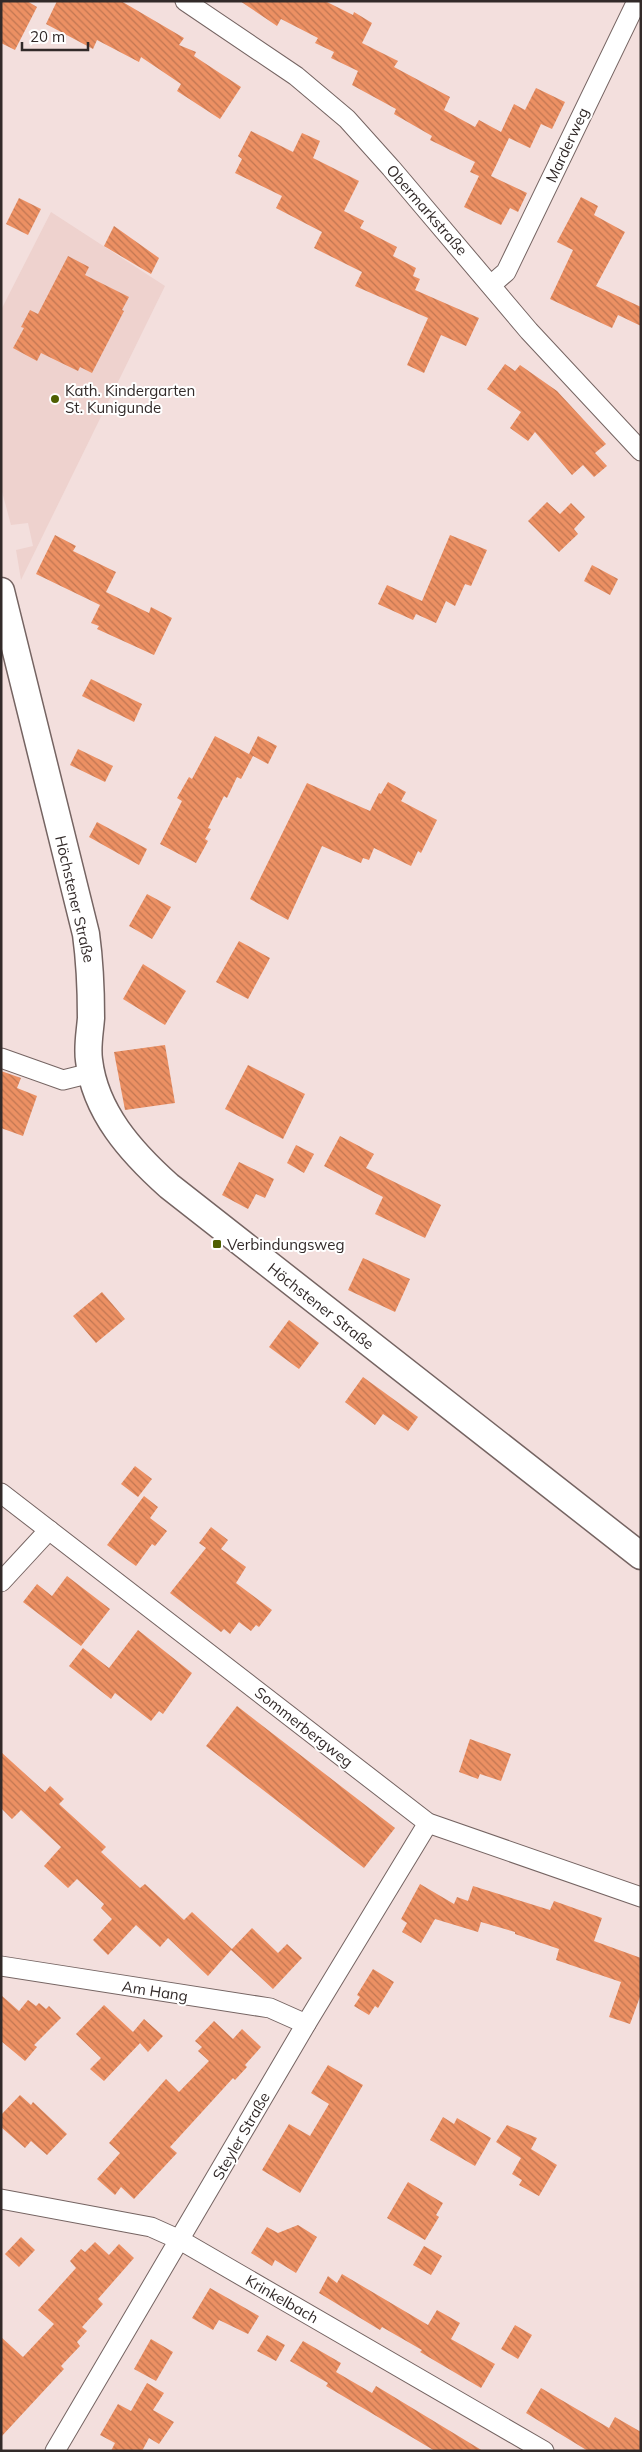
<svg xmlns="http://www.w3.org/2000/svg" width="642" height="2452" viewBox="0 0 642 2452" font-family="Mulish,sans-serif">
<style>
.built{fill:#eed2ce}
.building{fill:url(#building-back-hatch)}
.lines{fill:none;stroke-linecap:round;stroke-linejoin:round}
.minor-casing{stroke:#756462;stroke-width:21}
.secondary-casing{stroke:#756462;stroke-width:29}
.minor{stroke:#fff;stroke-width:19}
.secondary{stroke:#fff;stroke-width:26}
.poi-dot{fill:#4e5f02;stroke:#fff;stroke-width:2}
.labels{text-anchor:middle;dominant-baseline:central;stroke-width:4;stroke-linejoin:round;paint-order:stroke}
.street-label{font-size:15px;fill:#322a29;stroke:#fff}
.poi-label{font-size:15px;fill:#322a29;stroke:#fff;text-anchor:start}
</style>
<defs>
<pattern id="building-back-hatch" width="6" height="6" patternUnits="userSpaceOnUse" patternTransform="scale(1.25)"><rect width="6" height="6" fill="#ec9063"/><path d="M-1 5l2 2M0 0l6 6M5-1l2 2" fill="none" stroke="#c07652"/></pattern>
</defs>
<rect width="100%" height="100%" fill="#f3dfdd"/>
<polygon class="built" points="51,212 165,286 21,580 16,550 33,546 28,523 11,525 1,488 1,310"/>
<g class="building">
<polygon points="1,1 27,1 37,7 15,50 1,43"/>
<polygon points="57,1 121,1 184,38 179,45 196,52 194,56 241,87 220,119 177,91 181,84 141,57 139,62 97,40 93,49 46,24"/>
<polygon points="240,1 325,1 353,15 354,12 372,23 362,43 398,61 394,67 450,97 444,110 475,127 479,120 501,132 514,104 525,110 536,88 565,102 552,129 541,124 530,148 509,138 491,176 527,193 518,212 510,208 501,225 464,207 479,176 470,172 475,162 430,140 432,136 394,114 396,109 352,85 358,71 331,58 334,52 315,43 318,38 281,19 277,26"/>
<polygon points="251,131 293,152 302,133 320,141 313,158 359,181 344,211 364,221 360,228 397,247 393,256 416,268 413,276 420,279 415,290 479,318 466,346 441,335 424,373 407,365 428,318 355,286 362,272 314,248 322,232 276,208 282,196 235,173 242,159 238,156"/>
<polygon points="581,197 598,206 594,215 625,232 596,286 641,307 641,326 618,315 612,328 550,299 573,250 557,242"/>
<polygon points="19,198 41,209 28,235 6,224"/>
<polygon points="114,226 159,258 151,274 104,246"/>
<polygon points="68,256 89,267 85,275 129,297 122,310 124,311 92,373 80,367 78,371 41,353 37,361 13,348 24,328 21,327 30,310 38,314"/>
<polygon points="505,364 515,371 520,365 557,391 606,444 595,453 607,466 594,477 583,465 572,475 535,432 528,441 510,428 521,412 487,389"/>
<polygon points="547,502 560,514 571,503 585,517 574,529 578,534 559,552 528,521"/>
<polygon points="55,535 76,546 73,551 116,572 106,592 149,613 151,607 172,618 154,655 97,629 99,626 91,623 100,605 36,574"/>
<polygon points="450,535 487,550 471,586 465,584 455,606 446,601 436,623 416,614 413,620 378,604 387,585 422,601"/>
<polygon points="592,565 618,579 610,595 584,581"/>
<polygon points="91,679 142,704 134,722 82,696"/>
<polygon points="215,736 249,754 258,736 277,746 268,764 253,756 241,779 237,777 227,798 224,796 208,828 211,829 205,839 208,841 196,863 160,844 182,801 177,798 189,777 192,779"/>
<polygon points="78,749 113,766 105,782 70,765"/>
<polygon points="388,782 406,792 401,801 437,820 421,853 418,851 411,866 374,848 369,860 363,858 361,863 322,846 288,920 250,899 307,783 370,811 379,793 381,794"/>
<polygon points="97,822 147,849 139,865 89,837"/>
<polygon points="147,894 171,907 152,939 129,926"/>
<polygon points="239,941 270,958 248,999 216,982"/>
<polygon points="143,964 186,991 165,1025 123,999"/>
<polygon points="165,1045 175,1103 125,1110 114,1052"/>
<polygon points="248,1065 305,1094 283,1139 225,1109"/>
<polygon points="1,1071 21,1078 17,1088 37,1096 23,1136 1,1128"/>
<polygon points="340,1136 374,1154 366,1168 441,1205 425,1238 375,1214 383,1197 324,1166"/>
<polygon points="296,1145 314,1154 304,1173 287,1163"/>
<polygon points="239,1162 274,1179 265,1198 256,1194 248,1209 222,1195"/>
<polygon points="363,1258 410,1279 395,1312 348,1290"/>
<polygon points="102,1292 125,1319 96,1343 73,1316"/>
<polygon points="289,1320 319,1343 299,1369 269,1347"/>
<polygon points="363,1377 418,1417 408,1431 383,1414 375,1425 345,1402"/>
<polygon points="135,1466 152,1479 138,1497 121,1484"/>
<polygon points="144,1496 158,1507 150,1518 167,1531 155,1546 152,1544 136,1566 107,1545"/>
<polygon points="211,1527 228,1540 221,1549 246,1567 236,1583 272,1610 259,1627 256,1625 251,1631 239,1622 230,1634 224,1629 221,1632 170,1593 206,1548 199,1543"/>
<polygon points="67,1576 110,1609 81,1646 23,1602 37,1584 52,1596"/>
<polygon points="138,1630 192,1673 163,1714 159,1711 151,1721 115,1693 111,1699 69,1666 83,1648 109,1668"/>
<polygon points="237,1706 395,1828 364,1868 206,1746"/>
<polygon points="470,1739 511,1754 501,1781 480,1774 478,1779 459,1772"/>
<polygon points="1,1752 45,1792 50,1786 64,1799 59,1804 106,1847 101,1852 140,1888 145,1884 184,1920 192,1912 232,1949 252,1928 278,1953 287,1944 302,1958 273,1989 231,1950 208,1976 168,1938 160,1947 136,1925 108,1955 93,1940 112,1919 101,1908 104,1904 77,1879 68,1888 44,1866 61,1847 21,1810 12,1819 1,1808"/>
<polygon points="420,1884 454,1904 457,1897 468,1901 473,1886 550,1910 554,1901 602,1918 594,1941 641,1958 641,1994 630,2024 609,2017 621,1982 556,1960 559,1949 515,1934 515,1932 481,1922 478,1932 435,1919 421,1943 402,1932 407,1923 401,1919"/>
<polygon points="373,1969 394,1982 378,2008 375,2006 369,2015 354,2006 360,1997 357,1995"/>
<polygon points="1,1995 19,2011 28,2000 36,2006 39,2003 46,2009 49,2006 61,2018 34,2045 37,2047 25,2061 1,2041"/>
<polygon points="104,2005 133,2032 144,2019 163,2036 148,2052 140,2043 104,2081 90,2069 101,2058 76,2034"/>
<polygon points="214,2021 233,2039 242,2029 261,2047 245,2065 247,2067 235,2080 233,2078 170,2147 177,2153 134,2199 121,2187 115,2195 97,2179 120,2153 109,2143 166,2079 179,2092 209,2061 198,2051 202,2047 195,2041"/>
<polygon points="328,2065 363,2085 300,2193 262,2170 289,2124 310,2136 329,2104 311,2093"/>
<polygon points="20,2095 31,2105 33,2102 67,2134 47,2155 31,2141 25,2148 1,2127 1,2115"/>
<polygon points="443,2117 454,2124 457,2118 491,2138 475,2166 430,2140"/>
<polygon points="507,2125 537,2138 531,2149 557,2165 539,2196 519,2185 522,2180 512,2174 521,2158 496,2142"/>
<polygon points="408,2182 443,2203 436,2215 439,2217 425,2240 387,2218"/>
<polygon points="298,2225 317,2237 296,2273 275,2260 272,2266 251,2253 267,2227 278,2233"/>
<polygon points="21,2237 35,2250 19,2267 5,2254"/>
<polygon points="95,2242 109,2255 119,2244 134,2258 98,2299 103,2304 82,2327 87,2331 77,2342 80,2346 61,2366 64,2369 1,2437 1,2337 23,2357 54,2324 38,2310 76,2268 70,2261 81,2249 85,2252"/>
<polygon points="424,2246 442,2256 431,2275 413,2265"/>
<polygon points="342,2274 428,2325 437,2310 460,2323 451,2339 495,2364 481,2388 420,2352 422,2350 382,2327 380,2330 319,2293 328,2276 337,2283"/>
<polygon points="210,2288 259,2316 248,2334 219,2320 213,2330 192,2318"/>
<polygon points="515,2325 532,2335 518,2359 501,2349"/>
<polygon points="267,2335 285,2345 276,2361 257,2351"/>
<polygon points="151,2339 173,2352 156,2381 134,2369"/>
<polygon points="303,2341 341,2363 336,2372 372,2393 376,2386 483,2451 435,2451 326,2386 328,2383 290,2361"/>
<polygon points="147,2383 164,2393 153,2410 174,2422 159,2444 149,2438 142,2451 111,2451 115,2443 100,2435 118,2404 131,2411"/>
<polygon points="541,2388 609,2428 615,2417 641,2432 641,2451 588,2451 526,2413"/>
</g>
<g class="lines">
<defs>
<g id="minor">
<polyline points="185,1 296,76 347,119 391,168 529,331 641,451"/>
<polyline points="491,285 506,272 637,1"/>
<polyline points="1,1058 63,1080 91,1073"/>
<polyline points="1,1493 428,1823 641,1897"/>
<polyline points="1,1582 49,1530"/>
<polyline points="1,1966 270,2008 306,2024"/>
<polyline points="1,2199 151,2227 180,2240 544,2451"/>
<polyline points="55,2451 306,2024 428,1823"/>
</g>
<path id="secondary" d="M 1,591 L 86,934 C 90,963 91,989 91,1018 C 90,1032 87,1046 89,1060 C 95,1112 131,1152 169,1186 L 641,1556"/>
</defs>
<use href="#minor" class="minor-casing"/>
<use href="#secondary" class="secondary-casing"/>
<use href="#minor" class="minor"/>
<use href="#secondary" class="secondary"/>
</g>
<g class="poi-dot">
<circle cx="55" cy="399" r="5"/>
<rect x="212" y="1239" width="10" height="10" rx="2.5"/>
</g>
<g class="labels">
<g class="street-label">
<text transform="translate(567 145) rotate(-65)">Marderweg</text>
<text transform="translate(427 210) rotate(49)">Obermarkstraße</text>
<text transform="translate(75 899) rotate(77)">Höchstener Straße</text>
<text transform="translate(321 1306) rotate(38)">Höchstener Straße</text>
<text transform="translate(304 1727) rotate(38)">Sommerbergweg</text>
<text transform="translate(155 1991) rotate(9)">Am Hang</text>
<text transform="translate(241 2136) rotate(-60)">Steyler Straße</text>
<text transform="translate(282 2299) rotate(30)">Krinkelbach</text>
</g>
<g class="poi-label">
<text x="65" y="390">Kath. Kindergarten<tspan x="65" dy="17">St. Kunigunde</tspan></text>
<text x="227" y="1244">Verbindungsweg</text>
</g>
</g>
<rect width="642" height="2452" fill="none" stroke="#322a29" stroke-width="5"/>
<path d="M22 42v8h66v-8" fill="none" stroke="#322a29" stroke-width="2.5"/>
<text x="30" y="42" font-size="15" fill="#322a29" stroke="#ffffff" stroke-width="4" paint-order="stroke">20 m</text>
</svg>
